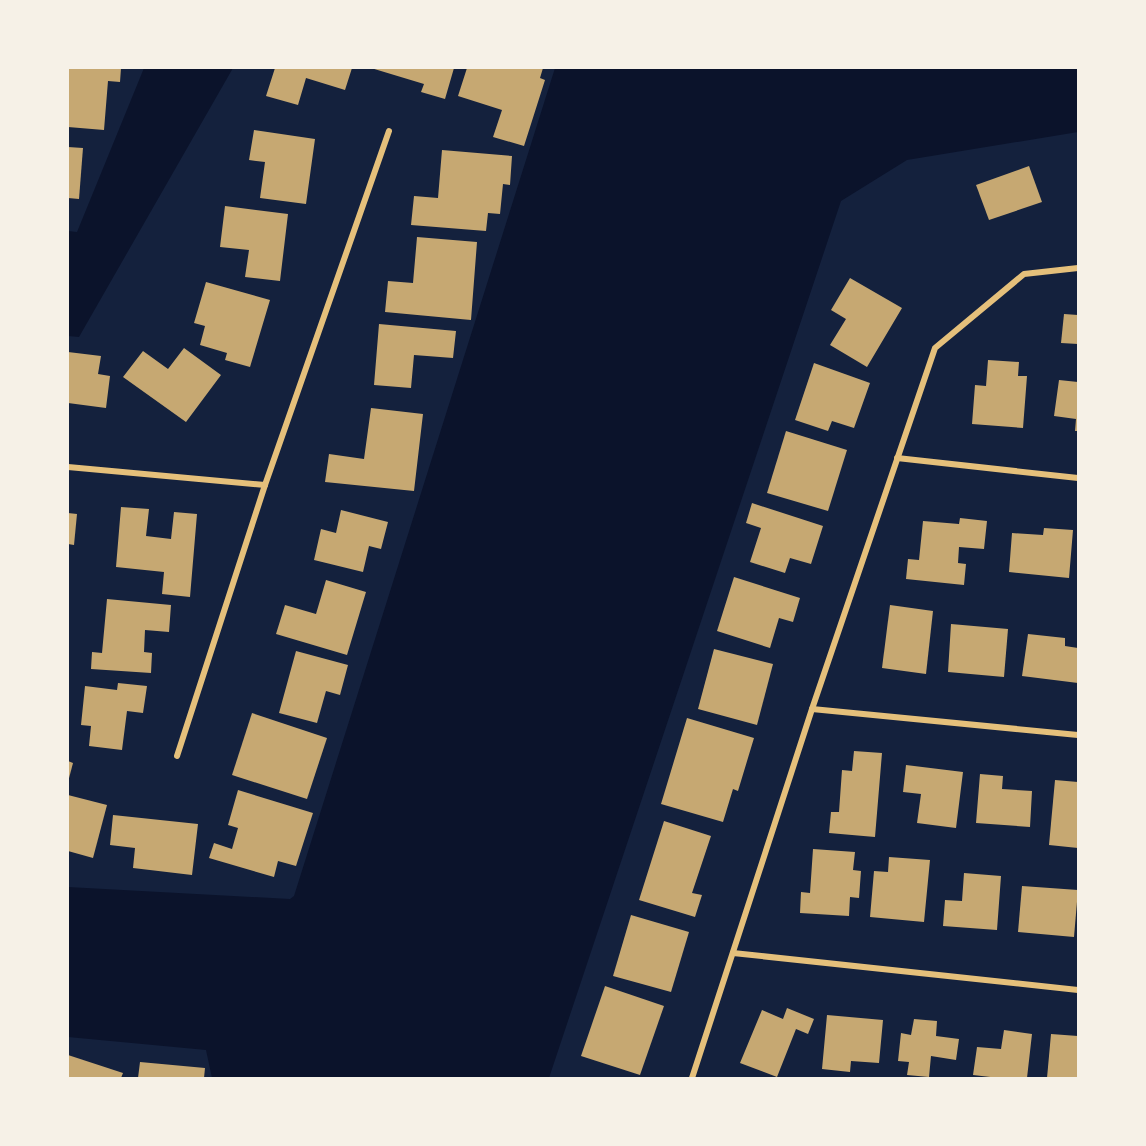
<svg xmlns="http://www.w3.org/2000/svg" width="1146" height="1146" viewBox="0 0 1146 1146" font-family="Raleway,sans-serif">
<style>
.water{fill:#0b132b}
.building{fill:#c6a872}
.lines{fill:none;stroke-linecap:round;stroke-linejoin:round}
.minor{stroke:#e5c07b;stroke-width:6}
</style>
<rect width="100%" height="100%" fill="#14213d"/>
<g class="water">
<polygon points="144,68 233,68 79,337 68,336 68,231 77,232"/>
<polygon points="555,68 1078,68 1078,132 907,160 841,201 549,1078 212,1078 206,1050 68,1037 68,887 290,899 294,896"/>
</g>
<g class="building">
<polygon points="68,68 121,68 120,82 108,81 104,130 68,127"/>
<polygon points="275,68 352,68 345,90 306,78 298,105 266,96"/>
<polygon points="371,68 454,68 445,99 421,92 424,84"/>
<polygon points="467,68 543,68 540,78 545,80 524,146 493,137 502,110 458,96"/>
<polygon points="254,130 315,139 306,204 260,198 265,162 249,160"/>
<polygon points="68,147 83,148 79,199 68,198"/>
<polygon points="442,150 512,156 510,185 503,184 500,214 488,213 486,231 411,225 414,196 438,198"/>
<polygon points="1029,166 1042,202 989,220 976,185"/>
<polygon points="225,206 288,214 280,281 245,277 249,250 220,247"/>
<polygon points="417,237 477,242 471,320 385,312 388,281 413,283"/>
<polygon points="850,278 902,308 867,367 830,345 846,319 831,310"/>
<polygon points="206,282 270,300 250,367 225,360 227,353 200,345 205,326 194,323"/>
<polygon points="1064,314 1078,315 1078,344 1061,343"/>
<polygon points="379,324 456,331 453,358 414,355 411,388 374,385"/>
<polygon points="184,348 221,375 186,422 123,377 143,351 168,369"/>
<polygon points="68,352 101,356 98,374 110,376 106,408 68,403"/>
<polygon points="988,360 1019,362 1018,376 1027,376 1023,428 972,424 975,385 986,386"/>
<polygon points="814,363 870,383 854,428 832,421 828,431 795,420"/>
<polygon points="1059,380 1078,382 1078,431 1075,431 1076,419 1054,416"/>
<polygon points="371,408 423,414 414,491 325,482 329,454 364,459"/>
<polygon points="786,431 847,450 828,511 767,493"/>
<polygon points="752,503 823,526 811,564 790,558 785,573 750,562 761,528 746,523"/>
<polygon points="121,507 149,509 146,536 171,539 174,512 197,514 190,597 162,594 164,572 116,567"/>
<polygon points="341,510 388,522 381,549 369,546 363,572 314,560 321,529 336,533"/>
<polygon points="68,513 77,514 74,545 68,544"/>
<polygon points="960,518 987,521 984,549 959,547 958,563 966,564 964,585 906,579 908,559 919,560 923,521 959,524"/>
<polygon points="1044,528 1073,530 1069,578 1009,572 1012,533 1043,535"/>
<polygon points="734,577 800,598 793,622 779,618 770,648 717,631"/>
<polygon points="326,580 366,592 347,655 276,634 285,605 316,614"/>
<polygon points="107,599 171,605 169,632 145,630 144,652 152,653 151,673 91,669 92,652 102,653"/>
<polygon points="890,605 933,611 926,674 882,668"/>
<polygon points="951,624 1008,629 1004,677 948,672"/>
<polygon points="1028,634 1065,638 1065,646 1078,648 1078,683 1022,676"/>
<polygon points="714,649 773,664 757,725 698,709"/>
<polygon points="296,651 348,665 340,695 326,691 317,723 279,713"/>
<polygon points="118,683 147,686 143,713 127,711 122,750 89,746 91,726 81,725 85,686 117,690"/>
<polygon points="252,713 327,738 307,799 232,775"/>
<polygon points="687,718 754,738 738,791 733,789 723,822 661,804"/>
<polygon points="854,751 882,753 875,837 829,833 831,812 839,812 842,770 852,771"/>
<polygon points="68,761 73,763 68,782"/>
<polygon points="906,765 963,772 956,828 917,823 921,794 903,792"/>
<polygon points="980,774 1003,776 1002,789 1032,791 1030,827 976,823"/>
<polygon points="1055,780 1078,782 1078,848 1049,845"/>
<polygon points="238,790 313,813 296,866 278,861 274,877 209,858 214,843 232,849 238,828 228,825"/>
<polygon points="68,795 107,805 93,858 68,851"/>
<polygon points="113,815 198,824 192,875 133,868 135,848 110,845"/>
<polygon points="664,821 711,836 692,893 702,895 695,917 639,900"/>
<polygon points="813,849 855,852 853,870 861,871 859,898 850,897 849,916 800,913 801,892 810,893"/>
<polygon points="889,857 930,860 924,922 870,917 874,871 888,872"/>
<polygon points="964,873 1001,876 997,930 943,926 945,900 962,901"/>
<polygon points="1022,886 1078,890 1074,937 1018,932"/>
<polygon points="631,915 689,932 671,992 613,976"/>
<polygon points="605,986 664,1006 640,1075 581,1056"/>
<polygon points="787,1008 814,1019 808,1034 796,1029 777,1077 740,1063 762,1010 783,1019"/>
<polygon points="827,1015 883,1020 879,1063 851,1061 850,1072 822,1069"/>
<polygon points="914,1019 937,1021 936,1036 959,1039 956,1060 931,1056 929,1077 907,1075 909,1062 898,1061 901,1033 911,1035"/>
<polygon points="1004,1030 1032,1034 1027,1078 999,1078 973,1075 977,1047 1001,1049"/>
<polygon points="1051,1034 1078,1036 1078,1078 1047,1078"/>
<polygon points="68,1055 123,1073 121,1078 68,1078"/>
<polygon points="140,1062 205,1068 204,1078 138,1078"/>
</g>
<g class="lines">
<g class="minor">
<polyline points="897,458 1078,478"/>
<polyline points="68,467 265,485"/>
<polyline points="812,709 1078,735"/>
<polyline points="177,756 265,485 389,131"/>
<polyline points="733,953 1078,990"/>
<polyline points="692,1078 812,709 935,348 1024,274 1078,268"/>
</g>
</g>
<rect width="1146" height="1146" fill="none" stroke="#f6f1e7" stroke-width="138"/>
</svg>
